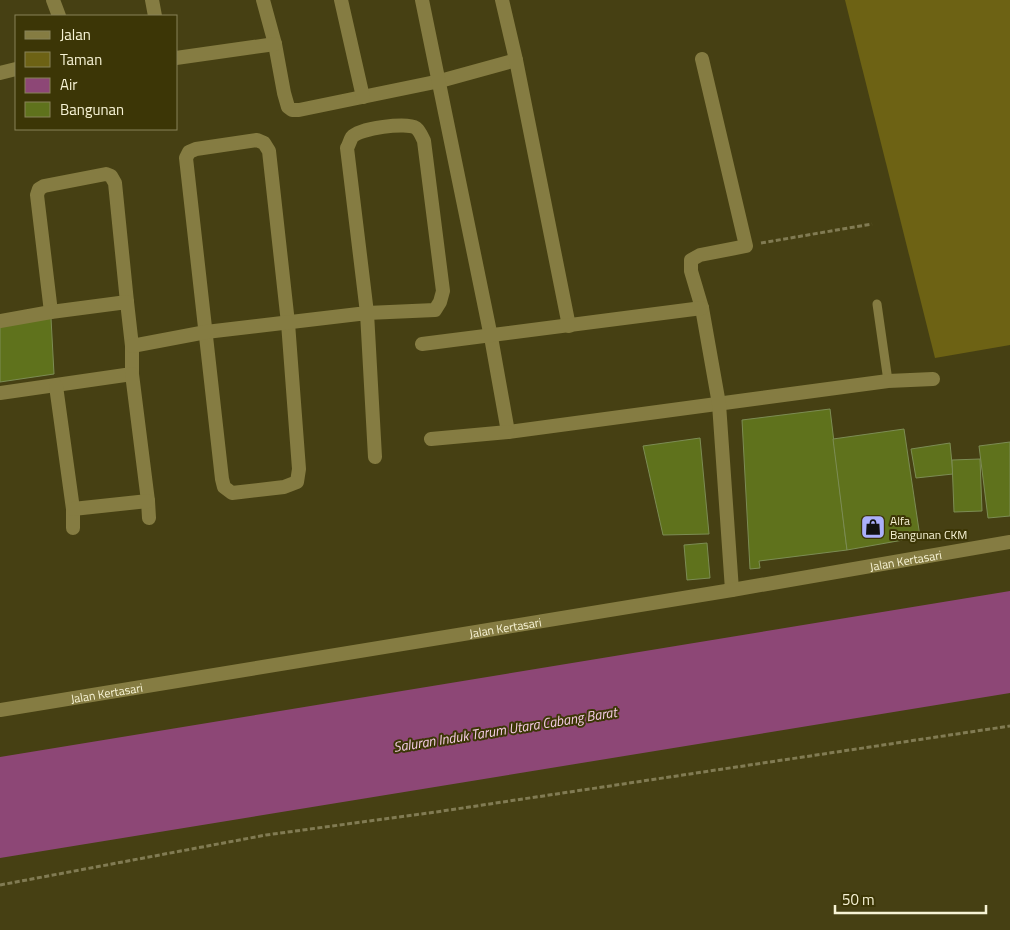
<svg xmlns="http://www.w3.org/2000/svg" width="1010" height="930" viewBox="0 0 1010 930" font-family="'Titillium Web',sans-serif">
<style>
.green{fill:#6d6214}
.water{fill:#8d4776}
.building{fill:#5f721c;stroke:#7c8c54}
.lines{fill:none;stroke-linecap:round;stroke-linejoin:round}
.path{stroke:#817b53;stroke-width:3;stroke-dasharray:5 2.5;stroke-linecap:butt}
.service{stroke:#857c42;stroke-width:9}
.minor{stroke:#857c42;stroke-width:14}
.tertiary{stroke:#857c42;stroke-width:14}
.labels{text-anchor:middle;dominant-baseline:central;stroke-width:4;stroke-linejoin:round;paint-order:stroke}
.poi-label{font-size:12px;fill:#f7f3d5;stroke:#3c3606;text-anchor:start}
.street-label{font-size:12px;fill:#f7f3d5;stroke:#3c3606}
.water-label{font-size:14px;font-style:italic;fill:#f4cbe4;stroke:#3c3606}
</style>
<rect width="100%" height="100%" fill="#464013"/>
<polygon class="green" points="845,0 1010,0 1010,345 935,358"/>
<polygon class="water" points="1010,591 1010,693 0,858 0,757"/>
<g class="building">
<polygon points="51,318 54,374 0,382 0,325"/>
<polygon points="830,409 847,550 759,561 760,568 750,569 742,420"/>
<polygon points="904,429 920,537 847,550 833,439"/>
<polygon points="700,438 709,534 663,535 643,446"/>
<polygon points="1010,442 1010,516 988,518 979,446"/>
<polygon points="950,443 953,474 916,478 911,449"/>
<polygon points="980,459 982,511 954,512 952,460"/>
<polygon points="707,543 710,578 687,580 684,545"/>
</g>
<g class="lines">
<g class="path">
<polyline points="761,243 872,224"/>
<polyline points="0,885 266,835 436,812 1010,726"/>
</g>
<polyline class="service" points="877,304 888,381"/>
<g class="minor">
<polyline points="53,0 59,16"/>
<polyline points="152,0 155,16"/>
<polyline points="263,0 275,44 284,93 288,107 292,110 299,110 440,81 516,60"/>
<polyline points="341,0 363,97"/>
<polyline points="422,0 491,337 508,432 888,381 933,379"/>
<polyline points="502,0 516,60 569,326"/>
<polyline points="176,58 275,44"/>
<polyline points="702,59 746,246 700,255 691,260 691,271 702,308 719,404 732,590"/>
<polyline points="0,73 16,69"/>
<polygon points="257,140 264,143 269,151 288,323 299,469 297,482 284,487 232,493 224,487 222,479 186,158 189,152 196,149"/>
<polyline points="51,312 37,195 39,189 44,186 106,174 111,176 115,183 127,302"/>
<polyline points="0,321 51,312 127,302 132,346 132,374 0,393"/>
<polyline points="422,344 702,308"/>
<path d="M 132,346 L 206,332 L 367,313 L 435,310 L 440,302 L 443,291 L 424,141 C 422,137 420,131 416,128 C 407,122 359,128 352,137 C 350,140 349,145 347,148 L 367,313 L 375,457"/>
<polyline points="132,374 148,501 149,518"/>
<polyline points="56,386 73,509 73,528"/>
<polyline points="431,439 508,432"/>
<polyline points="73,509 148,501"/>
</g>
<path class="tertiary" id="s1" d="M 0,710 L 732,590 L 1010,542"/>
</g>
<defs>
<symbol id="shop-square" viewBox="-11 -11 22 22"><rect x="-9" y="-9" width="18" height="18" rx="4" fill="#abaffb" stroke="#3c3606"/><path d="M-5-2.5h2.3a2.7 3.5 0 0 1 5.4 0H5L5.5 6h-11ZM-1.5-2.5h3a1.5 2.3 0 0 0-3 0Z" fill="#111"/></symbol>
</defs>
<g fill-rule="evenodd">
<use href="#shop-square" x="859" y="513" width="28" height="28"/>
</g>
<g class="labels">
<g class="poi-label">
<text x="890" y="520">Alfa<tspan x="890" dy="14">Bangunan CKM</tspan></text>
</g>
<g class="street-label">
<text stroke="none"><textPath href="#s1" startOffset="918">Jalan Kertasari</textPath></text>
<text stroke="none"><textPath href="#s1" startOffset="512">Jalan Kertasari</textPath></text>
<text stroke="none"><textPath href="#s1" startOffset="108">Jalan Kertasari</textPath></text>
</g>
<g class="water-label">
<text transform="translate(505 729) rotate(-9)">Saluran Induk Tarum Utara Cabang Barat</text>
</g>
</g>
<rect x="15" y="15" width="162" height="115" fill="#3c3606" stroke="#878259"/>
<rect x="25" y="31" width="25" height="8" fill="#857c42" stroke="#878259"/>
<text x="60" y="40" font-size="15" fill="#f7f3d5">Jalan</text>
<rect x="25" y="52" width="25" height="15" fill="#6d6214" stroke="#878259"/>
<text x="60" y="65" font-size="15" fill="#f7f3d5">Taman</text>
<rect x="25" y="78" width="25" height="15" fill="#8d4776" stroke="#878259"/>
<text x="60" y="90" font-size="15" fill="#f7f3d5">Air</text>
<rect x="25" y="102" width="25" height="15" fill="#5f721c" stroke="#878259"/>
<text x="60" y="115" font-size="15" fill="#f7f3d5">Bangunan</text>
<path d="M835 905v8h151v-8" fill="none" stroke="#f7f3d5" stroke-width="2.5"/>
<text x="842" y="905" font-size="15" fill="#f7f3d5" stroke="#3c3606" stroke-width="4" paint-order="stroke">50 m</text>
</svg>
